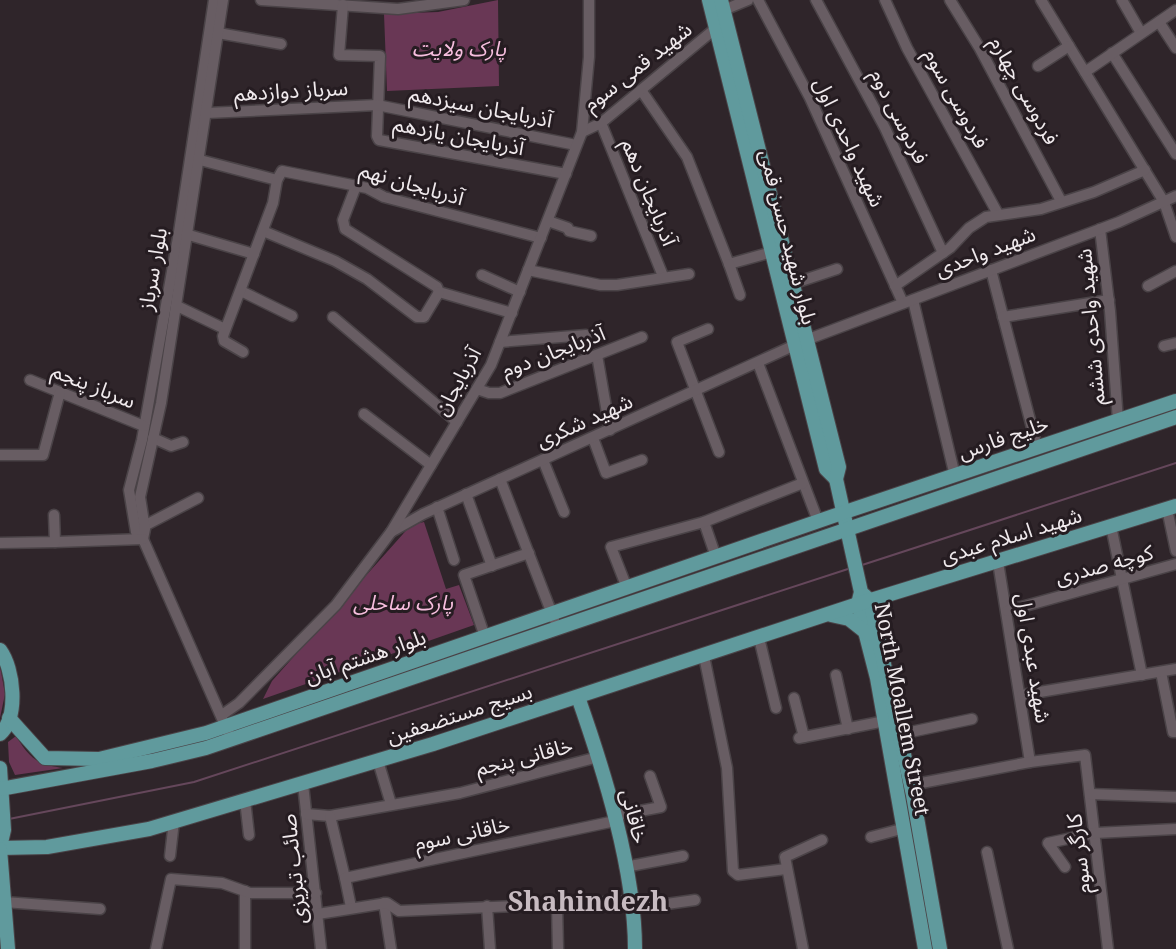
<svg xmlns="http://www.w3.org/2000/svg" width="1176" height="949" viewBox="0 0 1176 949" font-family="'Noto Serif','Noto Sans Arabic',serif">
<style>
.green{fill:#693755}
.lines{fill:none;stroke-linecap:round;stroke-linejoin:round}
.stream{stroke:#65475b;stroke-width:2}
.minor-casing{stroke:#4a4347;stroke-width:13}
.major-casing{stroke:#4a4347;stroke-width:16}
.minor{stroke:#685d63;stroke-width:10}
.major{stroke:#609a9d;stroke-width:14}
.labels{text-anchor:middle;dominant-baseline:central;stroke-width:6;stroke-linejoin:round;paint-order:stroke}
.park-label{font-size:21px;font-style:italic;fill:#f7bede;stroke:#251c21}
.street-label{font-size:21px;fill:#f0eaed;stroke:#251c21}
.district-label{font-size:27px;font-weight:bold;fill:#c7bbc1;stroke:#251c21}
</style>
<rect width="100%" height="100%" fill="#2f252a"/>
<g class="green">
<polygon points="498,0 499,86 387,91 384,14 438,12"/>
<polygon points="424,522 446,589 459,585 474,625 263,699 272,681 411,525"/>
<polygon points="0,666 5,694 0,718"/>
<path d="M 16,736 C 30,759 37,764 63,768 L 15,775 L 9,762 L 8,742 Z"/>
</g>
<g class="lines">
<g class="stream">
<polyline points="859,566 1176,463"/>
<polyline points="9,819 194,782 851,568"/>
</g>
<defs>
<g id="minor">
<polyline points="214,0 179,232 142,440 129,490 136,532 143,539 231,739"/>
<polyline points="261,0 398,9 464,0"/>
<polyline points="758,0 810,98 903,303"/>
<polyline points="816,0 885,128 943,253"/>
<polyline points="885,0 907,48 998,214"/>
<polyline points="950,0 979,47 1061,201"/>
<polyline points="1041,0 1164,202 1176,237"/>
<polyline points="1122,0 1141,33"/>
<polyline points="343,5 339,55 380,56 377,136 379,140 566,174"/>
<polyline points="724,10 748,0"/>
<polyline points="1159,22 1176,48"/>
<polyline points="218,33 281,44"/>
<polyline points="1112,53 1176,154"/>
<polyline points="1038,66 1069,46"/>
<polyline points="1085,72 1176,10"/>
<polyline points="641,90 687,157 729,264 772,252"/>
<polyline points="207,113 377,105 576,145"/>
<polyline points="601,123 663,276"/>
<polyline points="582,132 601,123 716,28"/>
<polyline points="200,160 277,180"/>
<polyline points="356,186 343,220 345,229 437,287 439,292 512,313"/>
<polyline points="548,221 568,228 569,231 591,236"/>
<polyline points="1100,229 1110,311 1118,421"/>
<polyline points="263,231 335,261 367,279 417,317 424,317 439,292"/>
<polyline points="189,235 254,254"/>
<polyline points="729,264 740,295"/>
<polyline points="528,270 600,285 617,285 689,274"/>
<polyline points="991,270 1037,447"/>
<polyline points="482,275 520,292"/>
<polyline points="792,284 837,269"/>
<polyline points="895,286 950,248 969,228 986,217 1041,209 1094,192 1145,170"/>
<polyline points="1148,286 1176,271"/>
<polyline points="241,291 292,316"/>
<polyline points="913,300 955,476"/>
<polyline points="177,306 225,329"/>
<polyline points="333,317 457,422"/>
<polyline points="1003,317 1109,300"/>
<polyline points="708,329 677,342 719,452"/>
<polyline points="500,342 586,335"/>
<polyline points="1164,346 1176,343"/>
<polyline points="243,352 224,341 223,336 273,203 277,180 282,171 367,188 384,197 541,238"/>
<polyline points="597,355 610,430"/>
<polyline points="758,363 818,521"/>
<polyline points="30,380 144,426"/>
<polyline points="477,389 489,393 500,393 642,337"/>
<polyline points="364,414 431,465"/>
<polyline points="153,438 171,446 183,442"/>
<polyline points="593,438 606,473 642,460"/>
<polyline points="0,455 43,455 60,392"/>
<polyline points="543,460 564,512"/>
<polyline points="500,479 554,619"/>
<polyline points="466,494 492,566"/>
<polyline points="437,507 454,560"/>
<polyline points="1167,509 1176,551"/>
<polyline points="704,522 716,557"/>
<polyline points="144,526 198,498"/>
<polyline points="1111,526 1142,675"/>
<polyline points="391,532 423,514 806,340 1119,222 1176,196"/>
<polyline points="143,539 145,529 140,497 161,403 223,0"/>
<polyline points="55,542 143,539"/>
<polyline points="0,543 55,542 54,515"/>
<polyline points="998,562 1030,762"/>
<polyline points="627,588 611,547 704,522 803,483"/>
<polyline points="1007,611 1176,564"/>
<polyline points="485,637 464,575 529,553"/>
<polyline points="759,638 776,708"/>
<polyline points="704,656 727,768 733,871 738,875 786,869"/>
<polyline points="1161,672 1173,732 1176,732"/>
<polyline points="836,675 848,729"/>
<polyline points="1022,695 1176,669"/>
<polyline points="794,698 804,737"/>
<polyline points="222,715 239,703 336,605 391,532 491,365 582,132 589,57 589,0"/>
<polyline points="901,734 972,719"/>
<polyline points="799,738 885,721"/>
<polyline points="378,761 391,804"/>
<polyline points="303,784 321,949"/>
<polyline points="911,785 1030,762 1085,755 1108,949"/>
<polyline points="1090,794 1176,797"/>
<polyline points="245,800 249,835"/>
<polyline points="306,814 330,816 460,793 598,757"/>
<polyline points="330,816 345,878"/>
<polyline points="614,816 661,807 650,776"/>
<polyline points="871,837 905,828"/>
<polyline points="987,852 1008,949"/>
<polyline points="170,856 174,821"/>
<polyline points="625,867 683,856"/>
<polyline points="1065,867 1048,843 1095,833 1176,829"/>
<polyline points="245,891 245,949"/>
<polyline points="4,902 100,909"/>
<polyline points="384,903 391,949"/>
<polyline points="557,904 558,949"/>
<polyline points="487,906 490,949"/>
<polyline points="351,907 345,878 615,821"/>
<polyline points="631,909 695,900"/>
<polyline points="318,914 387,903 399,911 630,901"/>
<polyline points="156,949 171,879 222,883 250,893 316,893"/>
<polyline points="803,949 785,857 822,840"/>
</g>
<g id="major">
<polyline points="709,0 826,469 836,479"/>
<polyline points="721,0 839,467 836,479 861,592 858,604 877,678 925,949"/>
<polyline points="864,595 870,601 913,795 940,949"/>
<polyline points="831,615 849,619 868,634"/>
<path d="M 0,650 C 14,669 19,717 0,734"/>
<path d="M 578,697 C 604,771 635,870 635,949"/>
<polyline points="9,718 45,758 99,759 206,733 845,512 1176,401"/>
<polyline points="0,768 4,830 0,847"/>
<polyline points="0,789 152,761 206,748 1176,417"/>
<polyline points="0,848 47,847 149,829 433,744 858,604 1176,506"/>
<polyline points="0,849 8,949"/>
</g>
</defs>
<use href="#minor" class="minor-casing"/>
<use href="#major" class="major-casing"/>
<use href="#minor" class="minor"/>
<use href="#major" class="major"/>
</g>
<g class="labels">
<g class="park-label">
<text x="459" y="48">پارک ولایت</text>
<text x="403" y="602">پارک ساحلی</text>
</g>
<g class="street-label">
<text transform="translate(637 66) rotate(-38)">شهید قمی سوم</text>
<text transform="translate(291 90) rotate(-3)">سرباز دوازدهم</text>
<text transform="translate(1025 90) rotate(61)">فردوسی چهارم</text>
<text transform="translate(957 98) rotate(61)">فردوسی سوم</text>
<text transform="translate(481 106) rotate(11)">آذربایجان سیزدهم</text>
<text transform="translate(900 116) rotate(63)">فردوسی دوم</text>
<text transform="translate(459 135) rotate(11)">آذربایجان یازدهم</text>
<text transform="translate(850 142) rotate(65)">شهید واحدی اول</text>
<text transform="translate(412 183) rotate(16)">آذربایجان نهم</text>
<text transform="translate(650 192) rotate(68)">آذربایجان دهم</text>
<text transform="translate(789 237) rotate(76)">بلوار شهید حسن قمی</text>
<text transform="translate(985 251) rotate(-21)">شهید واحدی</text>
<text transform="translate(152 269) rotate(-80)">بلوار سرباز</text>
<text transform="translate(1090 327) rotate(-95)">شهید واحدی ششم</text>
<text transform="translate(553 351) rotate(-21)">آذربایجان دوم</text>
<text transform="translate(457 381) rotate(-61)">آذربایجان</text>
<text transform="translate(94 385) rotate(22)">سرباز پنجم</text>
<text transform="translate(584 420) rotate(-24)">شهید شکری</text>
<text transform="translate(1003 437) rotate(-19)">خلیج فارس</text>
<text transform="translate(1011 535) rotate(-17)">شهید اسلام عبدی</text>
<text transform="translate(1104 564) rotate(-15)">کوچه صدری</text>
<text transform="translate(365 656) rotate(-19)">بلوار هشتم آبان</text>
<text transform="translate(1034 658) rotate(81)">شهید عبدی اول</text>
<text transform="translate(903 709) rotate(79)">North Moallem Street</text>
<text transform="translate(459 713) rotate(-18)">بسیج مستضعفین</text>
<text transform="translate(524 756) rotate(-14)">خاقانی پنجم</text>
<text transform="translate(635 816) rotate(76)">خاقانی</text>
<text transform="translate(462 833) rotate(-12)">خاقانی سوم</text>
<text transform="translate(1078 854) rotate(-97)">کارگر سوم</text>
<text transform="translate(293 869) rotate(-96)">صائب تبریزی</text>
</g>
<g class="district-label">
<text x="588" y="900">Shahindezh</text>
</g>
</g>
</svg>
